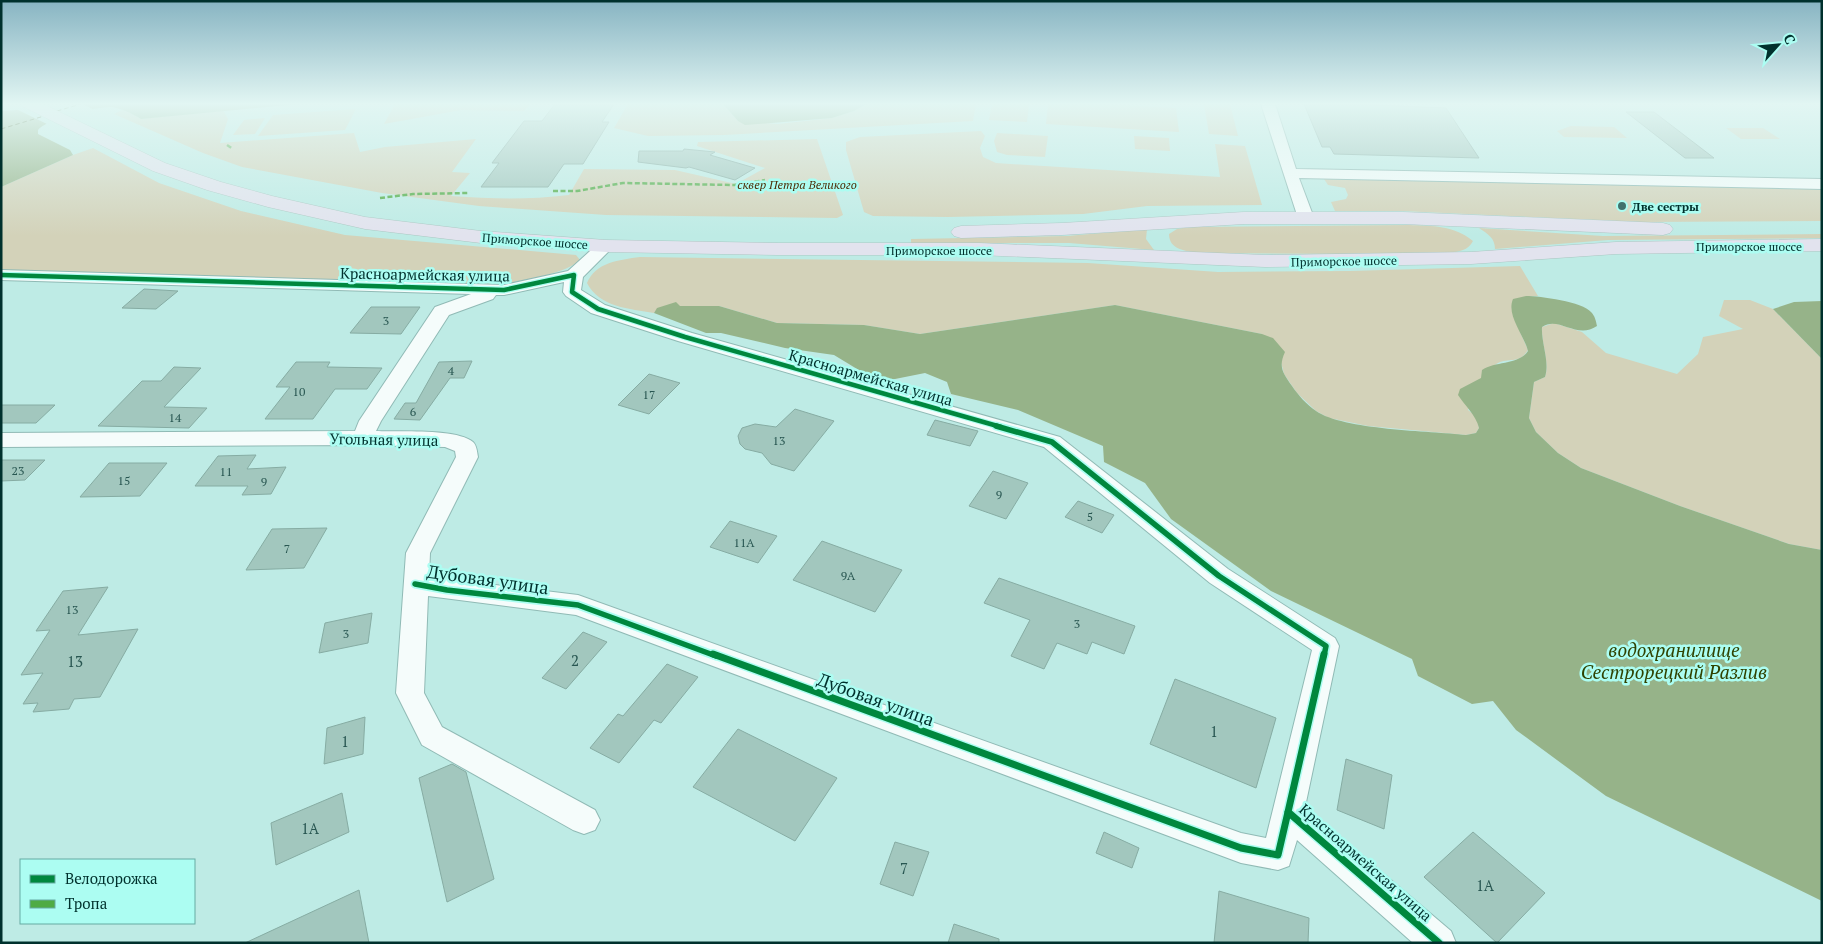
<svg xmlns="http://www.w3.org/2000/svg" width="1823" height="944" viewBox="0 0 1823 944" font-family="'PT Serif',serif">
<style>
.green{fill:#d3d2b9}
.water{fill:#96b389}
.pier{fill:#beebe5}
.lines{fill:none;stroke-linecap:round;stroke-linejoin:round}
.ferry{stroke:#2f4200;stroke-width:1;stroke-dasharray:4.5 3;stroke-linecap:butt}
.building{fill:#a2c7be;stroke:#86aca3}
.minor-casing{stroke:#90bab5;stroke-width:2}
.trunk-casing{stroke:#acc7c3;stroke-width:1}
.minor{fill:#f5fcfb;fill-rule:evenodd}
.trunk{fill:#e2e3ee;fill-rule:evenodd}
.quiet{stroke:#4fab44;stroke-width:2.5;stroke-dasharray:5 2.5;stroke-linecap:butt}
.cycleway-far2-casing{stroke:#acfdf2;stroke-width:7}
.cycleway-far1-casing{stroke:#acfdf2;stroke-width:9}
.cycleway-casing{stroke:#acfdf2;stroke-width:10}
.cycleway-far2{stroke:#00873e;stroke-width:4.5}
.cycleway-far1{stroke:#00873e;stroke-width:5.5}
.cycleway{stroke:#00873e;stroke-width:7}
.poi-dot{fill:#42726d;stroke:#acfdf2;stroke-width:2}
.labels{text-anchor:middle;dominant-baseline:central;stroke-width:5;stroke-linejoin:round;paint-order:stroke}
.far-park-label{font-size:12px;font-style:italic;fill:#4d2e08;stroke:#acfdf2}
.far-poi-label{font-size:12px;font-weight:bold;fill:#00312d;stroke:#acfdf2;text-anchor:start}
.far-street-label{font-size:12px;fill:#00312d;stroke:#acfdf2}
.number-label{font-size:12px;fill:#285651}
.street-label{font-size:15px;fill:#00312d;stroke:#acfdf2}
.near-number-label{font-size:15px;fill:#285651}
.near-street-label{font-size:18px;fill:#00312d;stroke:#acfdf2}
.near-water-label{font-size:19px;font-style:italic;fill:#2f4200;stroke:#acfdf2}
</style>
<rect width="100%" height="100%" fill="#beebe5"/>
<g class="green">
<polygon points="395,104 530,104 524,111 461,110 384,124"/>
<polygon points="628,104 723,104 738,121 778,124 832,118 854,111 866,104 976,104 973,121 724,135 648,136 614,128"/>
<polygon points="992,104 1029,104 1027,122 989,120"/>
<polygon points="1048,104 1107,104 1176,108 1179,132 1046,124"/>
<polygon points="1204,104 1230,104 1238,136 1209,134"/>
<path d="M 124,109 L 141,119 L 223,110 L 228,119 L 220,143 L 354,133 L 360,152 L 385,147 L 476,139 L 452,172 L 470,173 L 451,196 C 492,199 528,200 569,195 L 584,169 L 675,170 L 736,184 L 765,168 L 697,146 L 698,142 L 817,139 L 843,215 L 837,218 L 606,215 L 479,206 L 382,193 L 242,167 L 203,153 L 114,114 Z"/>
<polygon points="356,109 345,130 258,136 273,115"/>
<polygon points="265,118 255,134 233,135 244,120"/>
<polygon points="1571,126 1614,127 1627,138 1564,137 1557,131"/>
<polygon points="1726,128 1763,128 1780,139 1741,139"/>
<polygon points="981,131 985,136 980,148 983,157 996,163 1220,177 1215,144 1245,146 1262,205 1147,206 1083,214 948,217 873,216 864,212 846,150 846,142 860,137"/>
<polygon points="997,133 1048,136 1045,157 1007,155 997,152 994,141"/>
<polygon points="1134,136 1169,138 1170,151 1135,149"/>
<path d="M 93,148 L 159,183 L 241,211 L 345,235 L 576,255 L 580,260 C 563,275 522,280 500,285 L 1,271 L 1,187 L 73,155 Z"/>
<polygon points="1324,179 1822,188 1822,221 1640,222 1402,211 1335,211 1331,202 1346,199 1348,195 1345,188 1328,185"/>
<path d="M 1409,225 C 1432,226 1454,225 1473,241 C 1468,251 1459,251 1450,253 L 1345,254 L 1199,253 C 1186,251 1169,250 1169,234 L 1177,229 L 1189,227 Z"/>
<path d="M 1479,228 L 1603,236 L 1822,234 L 1822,238 L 1608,240 L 1495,249 C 1495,238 1488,234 1479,228 Z"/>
<polygon points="1147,229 1146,239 1154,250 1069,243 911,243 911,239 1067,236"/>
<path d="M 640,257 L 1088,263 L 1218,272 L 1350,271 L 1520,266 L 1538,296 L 1526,296 L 1514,318 L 1528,350 C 1520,363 1512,358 1500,362 C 1481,370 1475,393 1468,410 L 1477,417 L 1479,428 L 1476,433 L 1466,435 L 1368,426 L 1329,418 L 1316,411 L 1297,393 L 1284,374 L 1281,362 L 1262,334 L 1115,305 L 920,334 L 864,325 L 777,323 L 719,306 L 658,308 L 654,313 C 630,309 599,307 587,283 C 596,262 619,260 640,257 Z"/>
<path d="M 1724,300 L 1750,300 L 1773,309 L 1822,359 L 1822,550 L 1789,544 L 1680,506 L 1581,468 L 1558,453 L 1536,432 L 1529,418 L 1534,382 L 1545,377 C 1550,363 1541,343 1542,327 L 1554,323 L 1582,332 L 1606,353 L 1677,374 L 1698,354 L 1703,337 L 1743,329 L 1719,316 Z"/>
</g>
<g class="water">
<path d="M 41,104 L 299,104 L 141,119 C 131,113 123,109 112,107 C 98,106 46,119 38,130 L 38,134 L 70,150 L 73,155 L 1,187 L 1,111 L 17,110 Z"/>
<polygon points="723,104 866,104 854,111 832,118 745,125 738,121"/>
<path d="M 1526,296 C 1540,296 1583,302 1591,312 C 1595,316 1596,321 1597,326 C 1576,340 1559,315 1542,327 C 1541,343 1550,362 1545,377 L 1534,382 L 1529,418 L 1536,432 L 1558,453 L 1581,468 L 1680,506 L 1789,544 L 1822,550 L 1822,901 L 1606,796 L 1516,730 L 1493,701 L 1472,704 L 1418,676 L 1412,659 L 1271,591 L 1171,519 L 1145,483 L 1104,462 L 1103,446 L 1018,410 L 951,394 L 947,382 L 925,373 L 890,380 L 867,375 L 834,355 L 785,348 L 721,333 L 706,333 L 654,313 L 657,308 L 676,302 L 680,306 L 719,306 L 777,323 L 864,325 L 920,334 L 1115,305 L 1262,334 L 1273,338 L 1285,352 C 1278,367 1283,373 1292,386 C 1298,395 1307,405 1316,411 C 1343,430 1430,431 1466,435 L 1476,433 L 1479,428 C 1476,415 1465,406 1458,395 L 1460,389 L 1481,378 L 1482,370 C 1496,361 1519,365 1528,351 C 1524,335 1506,315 1513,299 Z"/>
<polygon points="1822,301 1822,359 1773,309 1794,302"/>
</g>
<polygon class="pier" points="31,104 82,104 97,111 49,125 14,108"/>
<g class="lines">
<g class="ferry">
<polyline points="57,111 81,104"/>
<polyline points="1,129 44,116"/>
</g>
</g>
<g class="building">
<polygon points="555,104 614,104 602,122 609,122 583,164 564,164 548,187 481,187 499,163 492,163 524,121 542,121"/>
<polygon points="1304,104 1356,104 1446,108 1479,158 1334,154 1330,147 1322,147"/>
<polygon points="1626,112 1654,112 1714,158 1685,158"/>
<polygon points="684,149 715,152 710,155 755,168 735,180 689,167 686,168 638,162 639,151 683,151"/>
<polygon points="144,289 178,291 156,309 122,308"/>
<polygon points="371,307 420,307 401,334 350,333"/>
<polygon points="472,361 464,378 450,378 420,420 394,419 405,403 416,403 439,362"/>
<polygon points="296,362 330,362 327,367 382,368 367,389 335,389 313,419 265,419 290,387 276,387"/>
<polygon points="174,367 201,368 164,407 207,408 189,428 98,426 142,381 161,381"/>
<polygon points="649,374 680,383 649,414 618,405"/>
<polygon points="1,405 55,405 36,423 1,423"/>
<polygon points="795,409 834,421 794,471 771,464 762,453 745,449 740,444 738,436 742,428 755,424 776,427"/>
<polygon points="935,420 978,431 970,446 927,435"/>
<polygon points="256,455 247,469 286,467 271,494 242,495 248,486 195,486 218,456"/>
<polygon points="1,460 45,460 25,480 1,481"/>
<polygon points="109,463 167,463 140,496 80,497"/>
<polygon points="993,471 1028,483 1006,519 969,506"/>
<polygon points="1078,501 1114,515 1102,533 1065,517"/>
<polygon points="730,521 777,536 758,563 710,547"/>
<polygon points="327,528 304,568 246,570 272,529"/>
<polygon points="822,541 902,570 875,612 793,580"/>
<polygon points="999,578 1135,626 1124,654 1092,642 1087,654 1057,643 1044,669 1011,656 1030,620 984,603"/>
<polygon points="108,587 78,635 138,629 100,697 74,699 69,709 33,712 38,703 23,704 43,673 21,675 50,630 36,631 63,591"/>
<polygon points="372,613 368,643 319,653 325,623"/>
<polygon points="583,632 607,642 566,689 542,678"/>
<polygon points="667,664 698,677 661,723 654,720 619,763 590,748 618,714 623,716"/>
<polygon points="1175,679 1276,718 1256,788 1150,744"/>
<polygon points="365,717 363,754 324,764 327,728"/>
<polygon points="738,729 837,778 795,841 693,787"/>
<polygon points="1346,759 1392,775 1384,829 1337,810"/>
<polygon points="452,764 466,772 494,879 447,902 419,778"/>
<polygon points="342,793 349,832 276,865 271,823"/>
<polygon points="1104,832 1139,848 1132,868 1096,853"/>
<polygon points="1473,832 1545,893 1497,943 1424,877"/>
<polygon points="895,842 929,852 913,896 880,884"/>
<polygon points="359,890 369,943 245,943"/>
<polygon points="1219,891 1309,918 1308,943 1214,943"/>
<polygon points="954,924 999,939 999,943 948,943"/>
</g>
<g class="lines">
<defs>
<g id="minor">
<polygon points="1261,104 1275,104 1296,169 1822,179 1822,189 1299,178 1314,218 1312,221 1300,221 1298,218"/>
<path d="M 606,241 L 612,242 L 614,246 L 583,277 L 581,290 L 605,305 L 692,333 L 1060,437 L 1228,569 L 1335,638 L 1339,646 L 1305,807 L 1451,931 L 1456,943 L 1413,943 L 1297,840 L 1289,866 L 1278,870 L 1241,863 L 576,615 L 428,596 L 424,693 L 442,727 L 595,810 L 600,820 L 595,830 L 584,834 L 573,830 L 422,745 L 396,693 L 406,553 L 456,457 L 455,451 L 445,447 L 363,445 L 1,447 L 1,433 L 355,431 L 359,421 L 435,307 L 471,294 L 1,280 L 1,270 L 504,285 L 568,271 L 600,242 ZM 564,282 L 563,292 L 566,296 L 591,313 L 678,341 L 1044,447 L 1210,583 L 1312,650 L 1266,838 L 1241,833 L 578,595 L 429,577 L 430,553 L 478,457 C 477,452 477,446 473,442 C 457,428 398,432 376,431 L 381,421 L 449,315 L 493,299 L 496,295 L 504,295 Z"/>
</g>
<g id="trunk">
<polygon points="22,104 43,104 165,163 221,182 272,196 365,217 481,231 606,240 778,243 979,243 1265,255 1471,252 1616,242 1822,239 1822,251 1616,254 1471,264 1265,267 979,255 778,255 606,252 481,243 365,229 268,207 207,190 153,171 24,107"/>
<polygon points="1244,212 1403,212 1663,223 1670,225 1673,229 1670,233 1663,235 1403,224 1244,224 1062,235 961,238 954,236 951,232 954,228 961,226 1062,223"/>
</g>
</defs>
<use href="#minor" class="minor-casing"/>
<use href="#trunk" class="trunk-casing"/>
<use href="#minor" class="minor"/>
<use href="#trunk" class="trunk"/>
<g class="quiet">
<polyline points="227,145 233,149"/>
<polyline points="553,191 577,191 623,183 734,185 765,180"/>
<polyline points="380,198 413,194 469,193"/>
</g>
<defs>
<polyline id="cycleway-far2" points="1,275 504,290 574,275 572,292 598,309 685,337 1001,427"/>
<g id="cycleway-far1">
<polyline points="996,426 1052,442 1219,576 1326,646 1324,656"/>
<polyline points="415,584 447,590 578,605 716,656"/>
</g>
<g id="cycleway">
<polyline points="713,654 1241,848 1278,855 1288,812"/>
<polyline points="1324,654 1288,812 1439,943"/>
</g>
</defs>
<use href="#cycleway-far2" class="cycleway-far2-casing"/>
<use href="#cycleway-far1" class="cycleway-far1-casing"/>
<use href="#cycleway" class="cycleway-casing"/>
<use href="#cycleway-far2" class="cycleway-far2"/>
<use href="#cycleway-far1" class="cycleway-far1"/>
<use href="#cycleway" class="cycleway"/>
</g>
<linearGradient id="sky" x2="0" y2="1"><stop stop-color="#87b4c2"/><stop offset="0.44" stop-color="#e2f6f3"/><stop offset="1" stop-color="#e2f6f3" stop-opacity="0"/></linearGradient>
<rect width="1823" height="236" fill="url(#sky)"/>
<circle class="poi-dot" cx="1622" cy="206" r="5"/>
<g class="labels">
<g class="far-park-label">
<text x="797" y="184">сквер Петра Великого</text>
</g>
<g class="far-poi-label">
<text x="1632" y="206">Две сестры</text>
</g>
<g class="far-street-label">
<text transform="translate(535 241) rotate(4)">Приморское шоссе</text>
<text x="1749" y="246">Приморское шоссе</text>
<text x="939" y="250">Приморское шоссе</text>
<text transform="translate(1344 261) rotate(-1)">Приморское шоссе</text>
</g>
<g class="number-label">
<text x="386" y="320">3</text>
<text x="451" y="370">4</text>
<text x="299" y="391">10</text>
<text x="649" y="394">17</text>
<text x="413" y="411">6</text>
<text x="175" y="417">14</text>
<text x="779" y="440">13</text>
<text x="18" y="470">23</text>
<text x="226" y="471">11</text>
<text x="124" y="480">15</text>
<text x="264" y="481">9</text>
<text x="999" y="494">9</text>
<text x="1090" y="516">5</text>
<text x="744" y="542">11А</text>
<text x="287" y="548">7</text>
<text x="848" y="575">9А</text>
<text x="72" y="609">13</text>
<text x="1077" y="623">3</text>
<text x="346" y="633">3</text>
</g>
<g class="street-label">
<text transform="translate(425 274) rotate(1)">Красноармейская улица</text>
<text transform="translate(871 377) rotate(16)">Красноармейская улица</text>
<text transform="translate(384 439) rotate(1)">Угольная улица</text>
<text transform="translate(1366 862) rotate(41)">Красноармейская улица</text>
</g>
<g class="near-number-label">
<text x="575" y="660">2</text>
<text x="75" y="661">13</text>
<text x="1214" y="731">1</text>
<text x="345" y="741">1</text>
<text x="310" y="828">1А</text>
<text x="904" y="868">7</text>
<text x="1485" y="885">1А</text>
</g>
<g class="near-street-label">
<text transform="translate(488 579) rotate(8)">Дубовая улица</text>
<text transform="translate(876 699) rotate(20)">Дубовая улица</text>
</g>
<g class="near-water-label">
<text x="1674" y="649">водохранилище<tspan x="1674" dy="22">Сестрорецкий Разлив</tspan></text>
</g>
</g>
<rect width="1823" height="944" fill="none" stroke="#00312d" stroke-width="5"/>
<rect x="20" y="859" width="175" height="65" fill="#acfdf2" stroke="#67aba3"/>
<rect x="30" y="875" width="25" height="8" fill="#00873e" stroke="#67aba3"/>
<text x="65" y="884" font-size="15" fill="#00312d">Велодорожка</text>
<rect x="30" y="900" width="25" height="8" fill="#4fab44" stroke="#67aba3"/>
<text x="65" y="909" font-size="15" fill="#00312d">Тропа</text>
<g transform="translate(1778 45) rotate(63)" stroke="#acfdf2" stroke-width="4" paint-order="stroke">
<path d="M0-4L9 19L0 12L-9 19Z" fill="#00312d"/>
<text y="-8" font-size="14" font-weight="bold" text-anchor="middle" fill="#00312d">С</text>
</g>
</svg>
